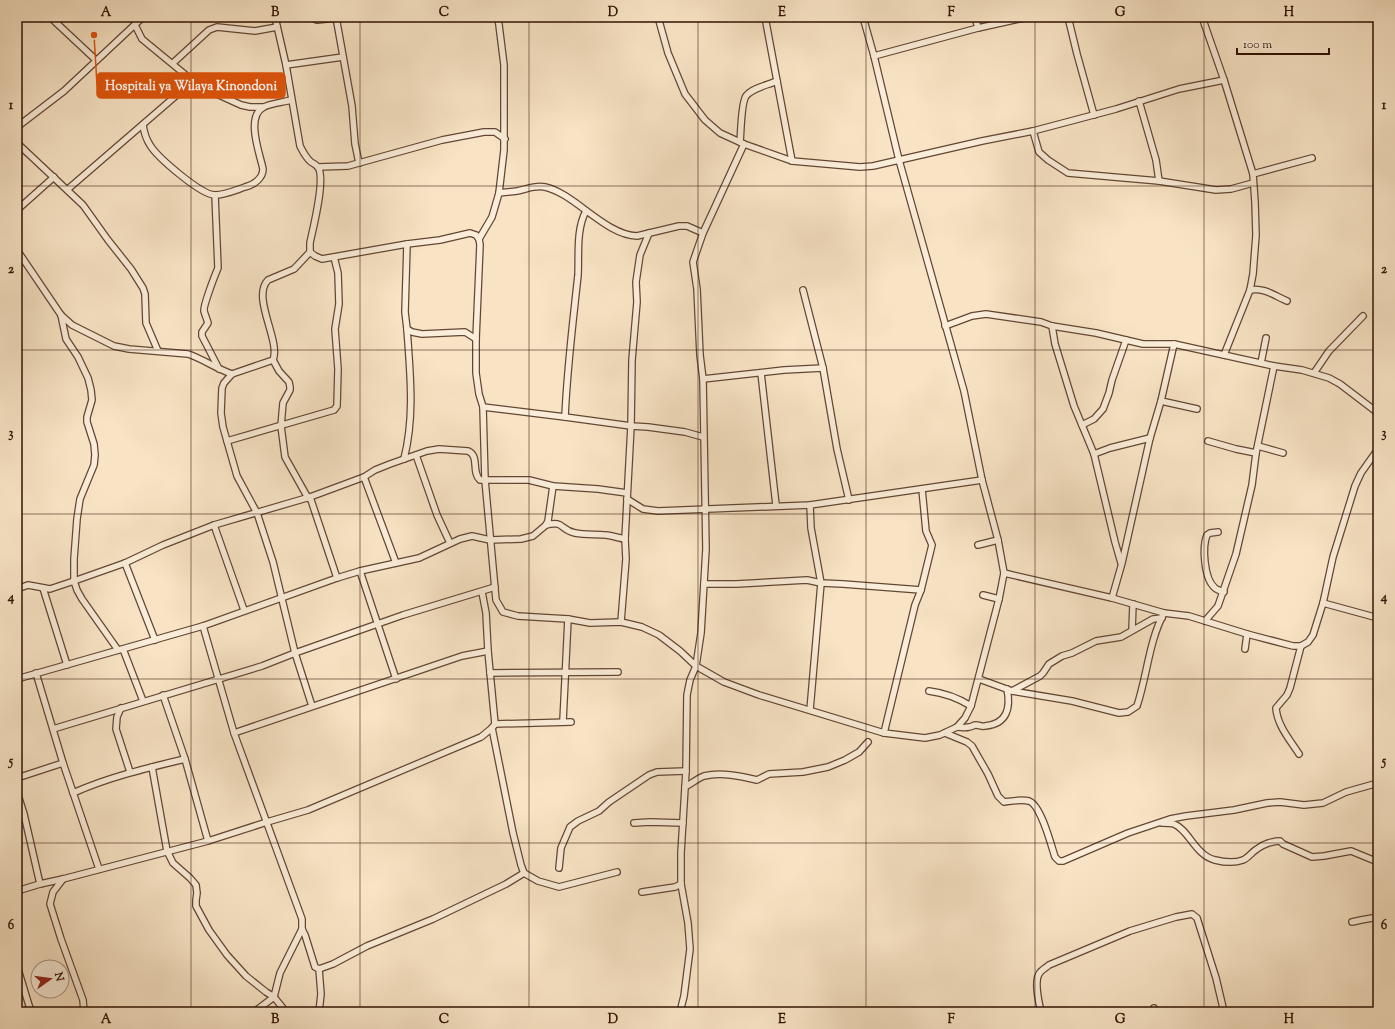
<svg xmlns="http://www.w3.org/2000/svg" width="1395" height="1029" viewBox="0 0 1395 1029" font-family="'Sorts Mill Goudy',serif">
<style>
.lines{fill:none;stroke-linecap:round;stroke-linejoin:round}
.minor-casing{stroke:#634634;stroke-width:8}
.minor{stroke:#faedd9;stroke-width:5.5}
.grid{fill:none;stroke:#311203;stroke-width:1;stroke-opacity:0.55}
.leader{fill:none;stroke:#df550c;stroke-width:1.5}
.callout-dot{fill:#df550c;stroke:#faedd9;stroke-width:1.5}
.callout{fill:#df550c;stroke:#df550c;stroke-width:1.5}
.callout-label{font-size:13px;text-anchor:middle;font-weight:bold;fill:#fff}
.neatline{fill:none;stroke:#311203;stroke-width:1.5}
.grid-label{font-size:13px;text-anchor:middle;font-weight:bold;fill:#311203}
</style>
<rect width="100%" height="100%" fill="#f8e4c5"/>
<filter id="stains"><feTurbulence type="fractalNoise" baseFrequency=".005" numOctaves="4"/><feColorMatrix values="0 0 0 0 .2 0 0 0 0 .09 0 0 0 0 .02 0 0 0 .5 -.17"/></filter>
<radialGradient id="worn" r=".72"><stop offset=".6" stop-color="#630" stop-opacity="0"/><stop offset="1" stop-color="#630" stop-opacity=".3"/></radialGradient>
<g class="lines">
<defs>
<g id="minor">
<polyline points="50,17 96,60"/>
<path d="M 275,17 L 286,65 L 300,146 C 303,152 306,158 311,162 C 313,163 316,165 318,167 C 326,179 313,228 310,243 L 310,252 L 315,256 L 322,259 L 407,244 L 440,240 L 470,233 L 476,235 L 479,239 L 480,245 L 476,339 L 476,373 L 479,394 L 483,407 L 485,480 L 496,600 L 503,612 L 518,616 L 568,619 L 590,623 L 621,622 L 642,627 L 659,635 L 680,651 L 696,666 L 724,682 L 759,695 L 884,733 L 925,738 L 940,735 L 957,727 L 965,718 L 971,706 L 999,599 L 1004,573 L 998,540 L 982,480 L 964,391 L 899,160 L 874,56 L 863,17"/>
<polyline points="310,17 317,20 336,18"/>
<polyline points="336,17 352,106 355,144 359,163"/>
<polyline points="658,17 668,53 685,94 705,120 720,133 744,144 792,161 860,167 873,166 982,141 1033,131 1116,109 1179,89 1224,80"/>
<polyline points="765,17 792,161"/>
<polyline points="975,17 978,28"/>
<polyline points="1068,17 1077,54 1094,115"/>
<polyline points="1202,17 1224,80 1253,174 1255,202 1256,235 1253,274 1250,290 1224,355"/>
<polyline points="135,25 142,39 193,81 206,89 241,105 250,107 263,107"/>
<polyline points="874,56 978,28 1028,17"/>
<polyline points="173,63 209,30 217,27 255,31 277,27"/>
<polyline points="286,65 343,57"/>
<polyline points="1139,101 1156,160 1159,181"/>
<path d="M 143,125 C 144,132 146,139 150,145 C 157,157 201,195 215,195 C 225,195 236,190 245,187 C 254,185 263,178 263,169 C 260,154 245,116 264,107 C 269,104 284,102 291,100"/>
<polyline points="17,127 64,91 143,17"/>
<polyline points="1033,131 1039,152 1048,160 1068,173 1159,181 1216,190 1231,189 1253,183"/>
<path d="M 740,142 C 741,133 741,103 746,96 C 752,88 768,85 777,81"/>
<polyline points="17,143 83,205 108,240 131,269 143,288 145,294 146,323 158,351"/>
<polyline points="318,167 348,166 442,140 484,132 495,132 505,139"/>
<polyline points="1253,174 1312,158"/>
<polyline points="68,189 193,81"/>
<path d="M 499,193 C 505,192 511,192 517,191 C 527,189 535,185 545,187 C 574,193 605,235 637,236 L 679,226 L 687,226 L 703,233"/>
<path d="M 215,195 L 218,268 C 215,275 203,306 204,311 C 205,315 207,319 208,323 L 202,332 L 202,336 L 219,369"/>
<polyline points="17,210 54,177"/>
<polyline points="479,239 492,217 499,193 504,150 504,65 498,17"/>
<polyline points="407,244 405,312 407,329 412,332 422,334 465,332 476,339"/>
<path d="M 17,250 L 61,315 L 72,325 L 114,346 L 129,349 L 188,354 C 203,359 215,368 232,374"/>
<path d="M 310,252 L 294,269 L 268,280 C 251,297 281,341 273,360 L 232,374 L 224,383 L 222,388 L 221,413 L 223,427 L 237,476 L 257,513 L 273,562 L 295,653 L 312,706"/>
<polyline points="803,290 823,368 837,449 849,500"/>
<path d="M 1250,290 C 1264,287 1275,296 1287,301"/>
<polyline points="61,315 66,339 78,357 88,378 91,390 92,400 87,417 87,422 94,444 95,455 94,465 80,499 77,519 74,559 74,581 77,590 82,599 118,650"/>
<polyline points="945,326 972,316 986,314 1041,322 1052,326 1096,333 1143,344 1174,344 1274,366 1302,370 1329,378 1340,384 1378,413"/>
<polyline points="1052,326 1055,344 1074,406 1094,454 1115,542 1121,563"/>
<polyline points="273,360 279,371 289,382 290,387 290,390 283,403 281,426 285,457 308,498"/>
<polyline points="1261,363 1266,338"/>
<polyline points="761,373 776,505"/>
<polyline points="1314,373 1329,351 1363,316"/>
<polyline points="703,379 784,370 823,368"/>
<polyline points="1161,401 1197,409"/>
<polyline points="483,407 565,417 631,426 648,427 685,432 703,437"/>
<path d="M 565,417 C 567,369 573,322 578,275 C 579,255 576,229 586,211"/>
<polyline points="1082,425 1094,419 1103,409 1109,393 1112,380 1126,340"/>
<polyline points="227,441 334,410 337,406 338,369 335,329 339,304 338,273 334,257"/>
<polyline points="1208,441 1236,449 1256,453"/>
<polyline points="1258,446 1283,453"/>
<polyline points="1094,454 1110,448 1150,438"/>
<polyline points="416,455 437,515 450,543"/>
<path d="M 404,459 C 415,416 410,372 407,329"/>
<polyline points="364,477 396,563"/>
<polyline points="310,497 337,578"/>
<polyline points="627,499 643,509 658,511 810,505 982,480"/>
<polyline points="810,505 811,528 821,583 810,710"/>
<polyline points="214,525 244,610"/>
<path d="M 546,525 C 564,520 560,530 575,533 C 585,535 596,534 606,535 C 613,536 619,538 625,539"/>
<path d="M 1218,532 L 1210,533 L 1207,535 C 1202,547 1204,579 1215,588 C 1217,590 1221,591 1224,592"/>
<polyline points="978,545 998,540"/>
<polyline points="125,563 155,640"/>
<polyline points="360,571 396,679"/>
<polyline points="1004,573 1112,598 1164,613 1189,616 1247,634 1293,646 1301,646 1308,642 1313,635 1323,603 1333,557 1355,486 1361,473 1378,449"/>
<polyline points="704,584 736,584 807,580 821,583 843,584 921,590 932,545 926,531 922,489"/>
<polyline points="43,588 67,665"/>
<path d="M 17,589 L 28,585 L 50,589 L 74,581 L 125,563 L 163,545 L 214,525 L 310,497 L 364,477 L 375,470 L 390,464 L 427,451 L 439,449 L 468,451 C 480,456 471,472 480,480 L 529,480 L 553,486 L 598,489 L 627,493"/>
<polyline points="983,595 999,599"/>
<polyline points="1112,598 1122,563 1150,438 1161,401 1174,344"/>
<polyline points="1323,603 1378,618"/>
<polyline points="1205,621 1218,606 1236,554 1252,485 1256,453 1274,366"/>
<polyline points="621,622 626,559 625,539 631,426 632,360 637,302 636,282 640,255 649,233"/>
<polyline points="203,626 234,733 302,919 302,929 280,973 274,997 254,1012"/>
<polyline points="1132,630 1133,604"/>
<polyline points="123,649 143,701"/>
<polyline points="1245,649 1247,634"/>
<polyline points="36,673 63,763 99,869"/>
<polyline points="490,673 618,672"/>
<polyline points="17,679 203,626 337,578 360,571 419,558 460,539 472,536 490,540 521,539 533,536 546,525 548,521 553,486"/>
<path d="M 979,679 L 1012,691 L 1072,701 L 1119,713 L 1128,712 L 1137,706 C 1147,676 1149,641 1164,613"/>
<path d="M 929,691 C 945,693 958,698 971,706"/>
<polyline points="1012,691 1040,676 1043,673 1049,664 1062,656 1072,653 1096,641 1121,637 1153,619 1162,618"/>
<polyline points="163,695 185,759 208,841"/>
<polyline points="121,708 117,717 116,729 130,772"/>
<polyline points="563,721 568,619"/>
<polyline points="495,724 571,722"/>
<path d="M 957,727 C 961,727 965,728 969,727 C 972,727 973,725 976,725 C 979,725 982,727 985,726 C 1007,724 1011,708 1007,689"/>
<polyline points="492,728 513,833 521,865 524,873 538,881 559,887 617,872"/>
<polyline points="53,729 262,666 295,653 403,615 495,587"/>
<polyline points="234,733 462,656 488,651"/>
<polyline points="884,733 915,605 921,590"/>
<path d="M 945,733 L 967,742 L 972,746 L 988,774 L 998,796 L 1004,802 C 1012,801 1021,799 1029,801 C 1041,805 1051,845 1055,857 L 1059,861 L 1063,861 L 1128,833 L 1170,819 L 1186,816 L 1234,810 L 1267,803 L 1280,802 L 1304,805 L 1323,803 L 1346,792 L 1378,783"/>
<path d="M 1299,754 C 1290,740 1277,725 1276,708 L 1287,695 L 1290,688 L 1301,646"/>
<polyline points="152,767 167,851 173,863 190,878 196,885 197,893 196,900 196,906 209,930 227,955 246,976 266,992 274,997 286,1012"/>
<polyline points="17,778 63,763"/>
<path d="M 685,787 C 691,784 698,778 704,776 C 721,772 740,776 757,780 L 769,774 L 803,772 L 828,767 L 845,760 L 859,752 L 868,742"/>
<polyline points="17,792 24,814 40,884"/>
<path d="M 73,793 C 109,777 147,768 185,759"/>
<polyline points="634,823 650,822 683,823"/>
<path d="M 1162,823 C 1165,823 1171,823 1174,824 C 1189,830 1195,855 1215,860 C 1223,862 1235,863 1243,860 C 1248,858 1252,852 1257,849 C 1263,844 1273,841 1280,841 L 1283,844 L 1312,857 L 1324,856 L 1351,851 L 1378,862"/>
<polyline points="559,868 561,848 570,827 578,821 599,811 609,802 649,775 657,772 686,771"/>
<polyline points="63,879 53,892 50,904 61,939 83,1000 84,1012"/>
<polyline points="17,891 40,884 63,879 208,841 267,822 308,810 481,737 492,728 495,724 488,651 486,613 482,592"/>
<polyline points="642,892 675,887 681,884"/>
<polyline points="1352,922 1361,920 1378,917"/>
<polyline points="302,929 305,935 315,967 319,969 333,964 367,946 433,919 506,884 524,873"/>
<polyline points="17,966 31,1012"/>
<polyline points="1154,1008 1155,1012"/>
<polyline points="319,1012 321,994 319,969"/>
<polyline points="680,1012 684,996 690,949 688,923 681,884 681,853 686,771 687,695 690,680 696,666 701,633 706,549 703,379 700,355 697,289 693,262 703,233 744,144"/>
<path d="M 1041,1012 C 1039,1003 1034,982 1039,974 C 1041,970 1046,968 1049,965 L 1130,931 L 1176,917 L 1192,914 L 1197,918 L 1216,978 L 1224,1012"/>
</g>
</defs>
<use href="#minor" class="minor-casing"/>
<use href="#minor" class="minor"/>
</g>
<path class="grid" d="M 191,17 L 191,1012M 360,17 L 360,1012M 529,17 L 529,1012M 698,17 L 698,1012M 866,17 L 866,1012M 1035,17 L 1035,1012M 1204,17 L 1204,1012M 17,186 L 1378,186M 17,350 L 1378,350M 17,514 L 1378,514M 17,679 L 1378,679M 17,843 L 1378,843"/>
<path class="leader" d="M94 35L97 85"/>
<circle class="callout-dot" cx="94" cy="35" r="4"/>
<rect class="callout" x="97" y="73" width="188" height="25" rx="4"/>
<g class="callout-label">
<text x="191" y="90">Hospitali ya Wilaya Kinondoni</text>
</g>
<rect width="1395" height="1029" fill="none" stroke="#f8e4c5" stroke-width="44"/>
<g transform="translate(50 979) rotate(76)"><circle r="19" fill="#faedd9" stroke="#aa9583"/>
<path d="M0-3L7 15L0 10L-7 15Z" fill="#8f2418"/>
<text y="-6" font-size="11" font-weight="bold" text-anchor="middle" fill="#311203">N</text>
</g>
<path d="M1237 48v6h92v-6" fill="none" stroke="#311203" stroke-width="2"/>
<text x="1243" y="48" font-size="12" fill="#311203" stroke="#faedd9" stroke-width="3" paint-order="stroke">100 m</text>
<rect x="22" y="22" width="1351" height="985" class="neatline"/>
<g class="grid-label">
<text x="106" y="16">A</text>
<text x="275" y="16">B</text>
<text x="444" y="16">C</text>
<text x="613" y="16">D</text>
<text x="782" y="16">E</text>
<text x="951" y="16">F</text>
<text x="1120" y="16">G</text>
<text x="1289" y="16">H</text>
<text x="11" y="109">1</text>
<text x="1384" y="109">1</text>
<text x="11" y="273">2</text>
<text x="1384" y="273">2</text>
<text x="11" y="437">3</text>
<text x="1384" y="437">3</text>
<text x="11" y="601">4</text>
<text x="1384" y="601">4</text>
<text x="11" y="765">5</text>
<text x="1384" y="765">5</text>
<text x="11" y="929">6</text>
<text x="1384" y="929">6</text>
<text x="106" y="1023">A</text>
<text x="275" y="1023">B</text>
<text x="444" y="1023">C</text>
<text x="613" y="1023">D</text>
<text x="782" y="1023">E</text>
<text x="951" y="1023">F</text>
<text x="1120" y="1023">G</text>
<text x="1289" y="1023">H</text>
</g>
<rect width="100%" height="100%" filter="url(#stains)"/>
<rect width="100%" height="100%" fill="url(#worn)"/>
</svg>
